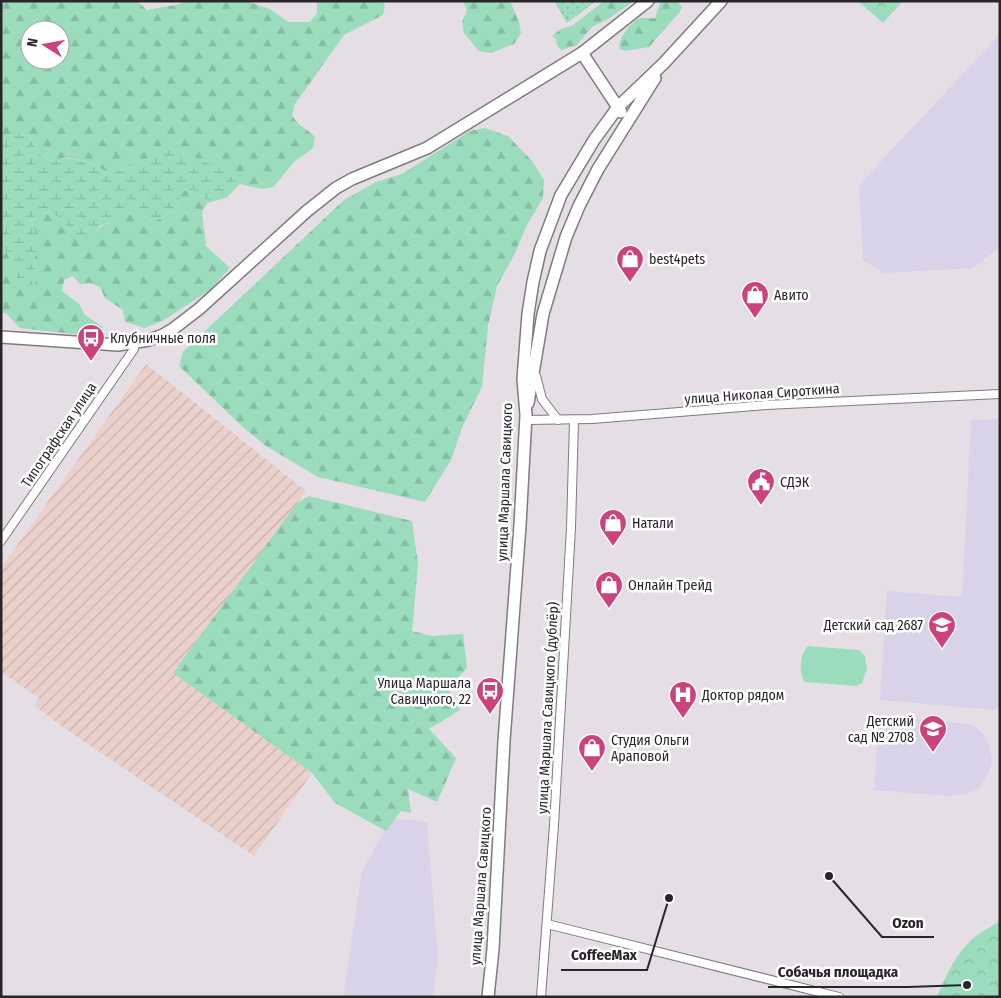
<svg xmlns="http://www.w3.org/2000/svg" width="1001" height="998" viewBox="0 0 1001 998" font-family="'Fira Sans Condensed',sans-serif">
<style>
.industrial{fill:url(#industrial-furrows)}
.education{fill:#d8d3e9}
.grass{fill:#9bdcbd}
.forest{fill:url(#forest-firs);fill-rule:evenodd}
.wetland{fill:url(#wetland-marsh)}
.park{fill:url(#park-crowns)}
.garden{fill:url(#garden-dots)}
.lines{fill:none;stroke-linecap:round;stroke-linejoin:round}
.street-casing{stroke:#817a81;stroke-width:10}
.secondary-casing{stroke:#817a81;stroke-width:14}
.street{stroke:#fff;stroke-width:8}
.secondary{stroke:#fff;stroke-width:11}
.labels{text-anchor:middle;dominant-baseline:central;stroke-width:5;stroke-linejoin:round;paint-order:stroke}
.poi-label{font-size:14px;fill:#292629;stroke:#fff;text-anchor:start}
.street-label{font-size:14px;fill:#292629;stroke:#fff}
.leader{fill:none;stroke:#292629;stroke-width:2}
.callout-dot{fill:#292629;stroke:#fff;stroke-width:2}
.callout-label{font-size:15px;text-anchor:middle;font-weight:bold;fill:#292629;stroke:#fff;stroke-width:5;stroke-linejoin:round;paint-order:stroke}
</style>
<defs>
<pattern id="industrial-furrows" width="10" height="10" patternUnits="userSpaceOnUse" patternTransform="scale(1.25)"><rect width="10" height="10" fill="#ead0cb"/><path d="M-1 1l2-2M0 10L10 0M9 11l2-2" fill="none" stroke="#c9b2ae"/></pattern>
<pattern id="forest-firs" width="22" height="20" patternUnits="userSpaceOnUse" patternTransform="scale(1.25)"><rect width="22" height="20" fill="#9bdcbd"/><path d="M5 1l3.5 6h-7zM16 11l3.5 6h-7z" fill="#86bda2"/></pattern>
<pattern id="wetland-marsh" width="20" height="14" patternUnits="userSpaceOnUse" patternTransform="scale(1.25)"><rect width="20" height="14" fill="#9bdcbd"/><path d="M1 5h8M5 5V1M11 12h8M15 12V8" fill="none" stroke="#86bda2"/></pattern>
<pattern id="park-crowns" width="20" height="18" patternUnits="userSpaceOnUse" patternTransform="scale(1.25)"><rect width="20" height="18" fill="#9bdcbd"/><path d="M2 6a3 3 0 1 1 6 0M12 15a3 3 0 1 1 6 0" fill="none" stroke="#86bda2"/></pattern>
<pattern id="garden-dots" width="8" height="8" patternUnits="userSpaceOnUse" patternTransform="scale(1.25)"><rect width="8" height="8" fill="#9bdcbd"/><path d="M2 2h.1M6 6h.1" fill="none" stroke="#86bda2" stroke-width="1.8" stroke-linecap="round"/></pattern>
</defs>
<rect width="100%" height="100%" fill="#e5dee5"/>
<polygon class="industrial" points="146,364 306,491 173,673 312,773 254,856 64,728 35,706 39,698 1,672 1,568"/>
<g class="education">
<polygon points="1000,34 1000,247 973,268 883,273 863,260 859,185"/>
<polygon points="1000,419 1000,706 994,710 880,700 887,591 962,597 971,420"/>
<polygon points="879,716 970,724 982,732 989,745 992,760 988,775 979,787 966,794 949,796 874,790"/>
<polygon points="392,818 427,822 438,959 433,997 343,997 362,871"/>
</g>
<path class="grass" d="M 808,646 L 859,650 L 865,656 L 867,669 L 862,683 L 856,686 L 805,682 C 798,672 800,654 808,646 Z"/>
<g class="forest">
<path d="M 1,1 L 137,1 L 147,10 L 180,4 L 182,1 L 246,1 L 270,9 L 288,22 L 310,22 L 317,13 L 317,1 L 382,1 L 385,5 L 383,15 L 344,35 L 295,104 L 292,115 C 298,126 306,128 315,137 L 313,148 L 295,161 L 273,187 L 262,189 L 240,184 L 222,169 L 173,148 L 111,174 C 89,163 74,153 50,161 L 41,155 L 28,136 L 19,134 L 1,137 ZM 30,30 L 60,30 L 60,60 L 30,60 Z"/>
<polygon points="463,1 510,1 519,22 521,33 514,44 491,53 479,51 464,33 462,22 467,11"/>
<polygon points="604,1 634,1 608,19 592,27 577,45 561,50 557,45 556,39 552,36 561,29 573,25"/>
<path d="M 661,1 L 677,1 L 682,7 L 679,13 L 649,47 L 625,51 L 620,49 C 617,39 629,25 638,19 C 643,17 649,19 655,18 Z"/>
<polygon points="485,128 508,136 532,161 544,180 543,198 527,225 515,253 497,286 488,326 482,386 462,428 451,460 425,502 318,477 266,446 244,428 179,366 183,352 344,200 376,182 402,174 470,131"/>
<path d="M 192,189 L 201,193 L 207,203 L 202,212 L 206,246 L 230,268 L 210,290 L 164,320 L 145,328 L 125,322 L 123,310 L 105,298 L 100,287 L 90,283 L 80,284 L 73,276 L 64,280 L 62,291 L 79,304 L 85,315 L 103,327 L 101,337 L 20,328 L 6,313 L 1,313 L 1,247 L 5,247 L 17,278 L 38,273 L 34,263 L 38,241 L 31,220 L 39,211 L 60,217 L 72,234 L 93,235 C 105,219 116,225 126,209 L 138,207 L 144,216 L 155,221 L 174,211 L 183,191 Z"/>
<polygon points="309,496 412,521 418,564 412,631 431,636 463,634 467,668 448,689 460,710 429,729 456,758 437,802 408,789 411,813 401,811 386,831 335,803 312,773 173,673 297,503"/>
</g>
<path class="wetland" d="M 19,134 L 28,136 L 41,155 L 50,161 C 75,154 89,163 111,174 L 173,148 L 222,169 L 240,184 L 226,198 L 207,203 C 201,192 196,188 183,191 L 174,211 L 154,221 L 144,216 L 138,207 L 127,209 L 120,218 L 100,226 L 93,235 L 83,239 L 72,234 L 60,217 L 39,211 L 31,220 L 38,241 L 34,263 L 38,273 L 35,284 L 25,286 L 17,278 L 5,248 L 1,247 L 1,137 Z"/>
<g class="park">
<polygon points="858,1 903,1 883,23"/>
<path d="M 1000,921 L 1000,997 L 937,997 C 946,975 957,951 976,936 C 983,931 992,926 1000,921 Z"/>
</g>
<polygon class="garden" points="554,1 596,1 567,23"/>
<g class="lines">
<defs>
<g id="street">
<polyline points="536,376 542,399 558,420"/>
<polyline points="526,420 592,419 766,405 1000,394"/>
<polyline points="1,541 134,349 135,343"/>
<polyline points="547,924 839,997"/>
<polyline points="541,997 554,825 571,528 574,420"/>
</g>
<g id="secondary">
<polyline points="582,53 621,112"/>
<polyline points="1,337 118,345 149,340 163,335 173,329 199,309 307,211 336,188 352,179 427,148 582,53 648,1"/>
<polyline points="528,403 543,314 566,237 579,206 598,169 655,78"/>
<polyline points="488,997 493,949 504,741 520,525 526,415 523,379 528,314 533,282 540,251 561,195 594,140 618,107 664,63 721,1"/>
</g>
</defs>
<use href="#street" class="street-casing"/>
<use href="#secondary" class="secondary-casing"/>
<use href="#street" class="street"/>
<use href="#secondary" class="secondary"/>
</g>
<defs>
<symbol id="shop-pin" viewBox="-11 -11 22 30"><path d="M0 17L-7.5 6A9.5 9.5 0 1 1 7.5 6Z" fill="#cc427d" stroke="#fff"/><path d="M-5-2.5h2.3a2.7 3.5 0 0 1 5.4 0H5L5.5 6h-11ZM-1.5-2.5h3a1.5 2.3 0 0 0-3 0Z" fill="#fff"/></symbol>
<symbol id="bus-pin" viewBox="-11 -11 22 30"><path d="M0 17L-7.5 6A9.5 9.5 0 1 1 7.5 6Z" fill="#cc427d" stroke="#fff"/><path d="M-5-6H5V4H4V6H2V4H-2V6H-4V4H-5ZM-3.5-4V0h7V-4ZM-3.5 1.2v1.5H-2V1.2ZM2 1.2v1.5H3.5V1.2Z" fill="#fff"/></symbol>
<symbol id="civic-pin" viewBox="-11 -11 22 30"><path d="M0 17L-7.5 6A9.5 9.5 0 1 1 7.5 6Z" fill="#cc427d" stroke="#fff"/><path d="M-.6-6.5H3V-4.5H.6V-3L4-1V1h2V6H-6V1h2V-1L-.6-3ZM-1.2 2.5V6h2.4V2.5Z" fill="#fff"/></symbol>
<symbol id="school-pin" viewBox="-11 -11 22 30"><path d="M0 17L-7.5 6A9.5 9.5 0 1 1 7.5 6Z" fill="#cc427d" stroke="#fff"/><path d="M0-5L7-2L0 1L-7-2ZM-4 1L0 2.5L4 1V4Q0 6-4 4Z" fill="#fff"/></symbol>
<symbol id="hospital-pin" viewBox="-11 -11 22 30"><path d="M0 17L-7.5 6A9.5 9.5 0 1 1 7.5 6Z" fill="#cc427d" stroke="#fff"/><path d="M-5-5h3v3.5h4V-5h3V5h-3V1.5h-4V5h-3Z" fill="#fff"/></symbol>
</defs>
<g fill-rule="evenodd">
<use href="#shop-pin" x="614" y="243" width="32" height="43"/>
<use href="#shop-pin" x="739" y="279" width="32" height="43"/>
<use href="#bus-pin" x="75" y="322" width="32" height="43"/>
<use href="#civic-pin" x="745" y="466" width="32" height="43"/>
<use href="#shop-pin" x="597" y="507" width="32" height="43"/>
<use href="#shop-pin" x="593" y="569" width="32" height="43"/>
<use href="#school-pin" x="926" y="609" width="32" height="43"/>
<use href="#bus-pin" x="474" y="675" width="32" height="43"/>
<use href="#hospital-pin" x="667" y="679" width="32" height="43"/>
<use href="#school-pin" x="917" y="713" width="32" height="43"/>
<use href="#shop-pin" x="576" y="732" width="32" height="43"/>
</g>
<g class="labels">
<g class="poi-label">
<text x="649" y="259">best4pets</text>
<text x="774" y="295">Авито</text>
<text x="110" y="338">Клубничные поля</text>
<text x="780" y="482">СДЭК</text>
<text x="632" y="523">Натали</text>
<text x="628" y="585">Онлайн Трейд</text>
<text x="923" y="625" text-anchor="end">Детский сад 2687</text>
<text x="471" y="683" text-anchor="end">Улица Маршала<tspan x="471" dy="16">Савицкого, 22</tspan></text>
<text x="702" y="695">Доктор рядом</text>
<text x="914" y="721" text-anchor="end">Детский<tspan x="914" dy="16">сад № 2708</tspan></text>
<text x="611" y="740">Студия Ольги<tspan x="611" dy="16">Араповой</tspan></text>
</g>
<g class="street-label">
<text transform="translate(762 394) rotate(-4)">улица Николая Сироткина</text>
<text transform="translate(59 435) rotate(-56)">Типографская улица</text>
<text transform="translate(505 482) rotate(-88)">улица Маршала Савицкого</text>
<text transform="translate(548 708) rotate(-87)">улица Маршала Савицкого (дублёр)</text>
<text transform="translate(481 886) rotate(-86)">улица Маршала Савицкого</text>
</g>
</g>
<path class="leader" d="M829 876L882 937H934M669 898L647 970H561M967 985L908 987H768"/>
<g class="callout-dot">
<circle cx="829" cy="876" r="5"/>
<circle cx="669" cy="898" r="5"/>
<circle cx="967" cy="985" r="5"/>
</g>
<g class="callout-label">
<text x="908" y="928">Ozon</text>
<text x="604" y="960">CoffeeMax</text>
<text x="838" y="977">Собачья площадка</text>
</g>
<rect width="1001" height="998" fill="none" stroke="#292629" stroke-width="5"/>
<g transform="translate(45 45) rotate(281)"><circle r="24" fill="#ffffff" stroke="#a9a8a9"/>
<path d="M0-4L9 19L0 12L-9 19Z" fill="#cc427d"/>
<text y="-8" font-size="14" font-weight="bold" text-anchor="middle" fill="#292629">N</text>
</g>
</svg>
